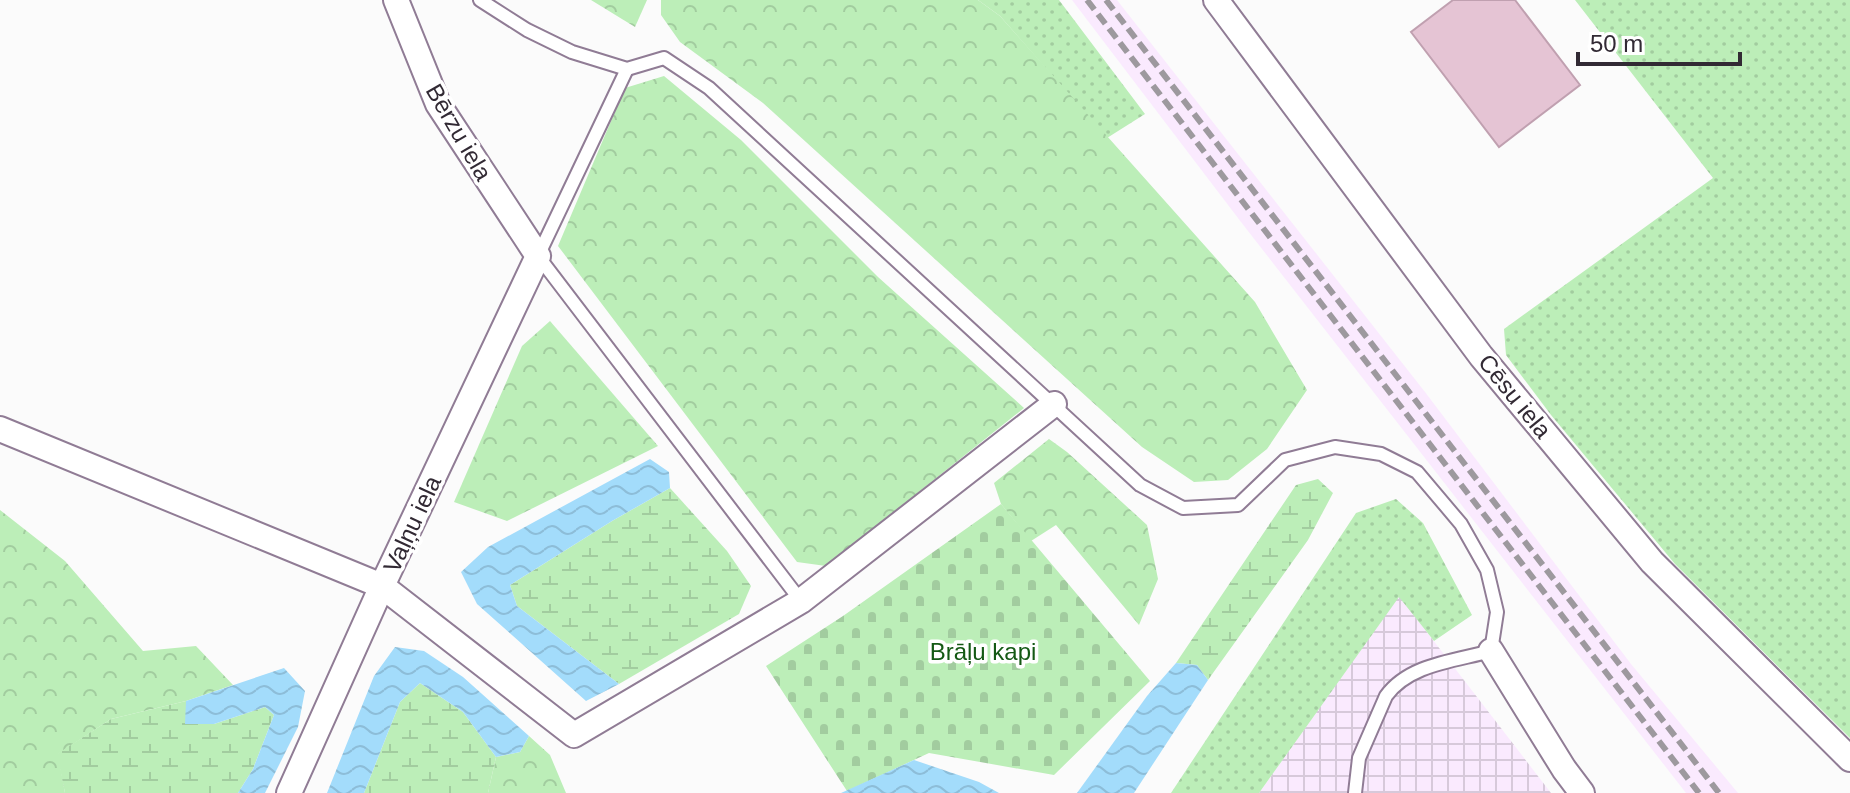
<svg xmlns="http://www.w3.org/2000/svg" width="1850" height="793" viewBox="0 0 1850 793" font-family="Helvetica,sans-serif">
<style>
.built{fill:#faeafe}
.industrial{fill:url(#industrial-grid)}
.grass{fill:url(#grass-dots)}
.forest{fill:url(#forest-crowns)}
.wetland{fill:url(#wetland-marsh)}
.cemetery{fill:url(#cemetery-stones)}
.water{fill:url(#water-waves)}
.building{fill:#e5c4d4;stroke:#c0a0b0;stroke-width:2}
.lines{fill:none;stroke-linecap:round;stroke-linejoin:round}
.service-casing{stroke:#907c95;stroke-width:16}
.minor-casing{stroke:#907c95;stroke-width:28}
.service{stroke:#fff;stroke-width:12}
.minor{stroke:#fff;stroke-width:24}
.rail{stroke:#9d999e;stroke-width:6;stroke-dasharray:12 6;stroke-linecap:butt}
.labels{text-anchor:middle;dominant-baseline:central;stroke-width:7;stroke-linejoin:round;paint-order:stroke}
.street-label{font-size:24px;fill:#322a34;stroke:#fff}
.park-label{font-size:24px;fill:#145914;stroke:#fff}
</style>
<defs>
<pattern id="industrial-grid" width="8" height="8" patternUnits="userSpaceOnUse" patternTransform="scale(2)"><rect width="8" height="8" fill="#faeafe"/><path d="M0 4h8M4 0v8" fill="none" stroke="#d7c9da"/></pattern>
<pattern id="grass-dots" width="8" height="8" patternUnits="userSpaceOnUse" patternTransform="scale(2)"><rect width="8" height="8" fill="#bceeb8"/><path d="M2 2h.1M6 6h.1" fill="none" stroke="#a2cc9f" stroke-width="1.8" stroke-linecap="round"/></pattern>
<pattern id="forest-crowns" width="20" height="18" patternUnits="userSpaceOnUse" patternTransform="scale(2)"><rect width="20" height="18" fill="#bceeb8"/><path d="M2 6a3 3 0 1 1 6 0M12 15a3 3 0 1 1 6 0" fill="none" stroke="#a2cc9f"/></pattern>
<pattern id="wetland-marsh" width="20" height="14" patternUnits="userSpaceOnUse" patternTransform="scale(2)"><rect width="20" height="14" fill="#bceeb8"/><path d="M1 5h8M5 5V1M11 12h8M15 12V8" fill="none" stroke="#a2cc9f"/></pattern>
<pattern id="cemetery-stones" width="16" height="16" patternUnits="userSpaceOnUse" patternTransform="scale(2)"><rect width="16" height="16" fill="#bceeb8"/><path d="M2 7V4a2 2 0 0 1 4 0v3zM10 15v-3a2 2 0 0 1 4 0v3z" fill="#a2cc9f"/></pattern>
<pattern id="water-waves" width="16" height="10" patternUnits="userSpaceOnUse" patternTransform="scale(2)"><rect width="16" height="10" fill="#a3dcfb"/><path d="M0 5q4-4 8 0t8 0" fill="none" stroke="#8dbdd8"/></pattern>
</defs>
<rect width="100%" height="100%" fill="#fbfbfb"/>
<polygon class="built" points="1072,0 1117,0 1425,392 1631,664 1738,793 1686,793 1241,222"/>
<polygon class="industrial" points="1399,596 1551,793 1259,793"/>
<g class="grass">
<polygon points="978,0 1059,0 1145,114 1107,138 1000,16"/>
<polygon points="1575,0 1850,0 1850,738 1675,564 1551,415 1506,355 1504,329 1713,178"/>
<polygon points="1396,499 1423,523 1472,615 1434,641 1399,597 1259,793 1171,793 1356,513"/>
</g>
<g class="forest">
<polygon points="591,0 647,0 635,27"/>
<polygon points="661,0 978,0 1000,16 1255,302 1307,390 1267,449 1228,480 1194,482 1142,447 763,103 680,42 661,15"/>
<polygon points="664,76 741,140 878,277 1024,408 826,566 797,562 558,246 625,88"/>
<polygon points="550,321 658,446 507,521 454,502 522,346"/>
<polygon points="1049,439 1067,452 1147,525 1158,579 1139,625 1056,525 1031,541 1001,504 994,483"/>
<polygon points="0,510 65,561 143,651 196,646 233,685 186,701 111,719 58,754 65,793 0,793"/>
<polygon points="529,736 550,755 566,793 488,793 496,757 520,752"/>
</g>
<g class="wetland">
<polygon points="1318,479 1333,493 1308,540 1208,680 1197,665 1176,663 1296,485"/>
<polygon points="670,488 727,551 751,586 739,614 619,684 517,606 510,585 612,521"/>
<polygon points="420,683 463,712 496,757 488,793 364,793 400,702"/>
<polygon points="186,701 186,724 214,724 265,707 274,715 253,769 238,793 65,793 57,754 111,719"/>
</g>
<polygon class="cemetery" points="1001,504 1150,681 1054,775 929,753 847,791 766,666 843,616"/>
<g class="water">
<polygon points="650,459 669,472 670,488 612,521 510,585 517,606 619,684 586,701 477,604 461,572 488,547"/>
<polygon points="395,647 424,651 463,677 529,736 520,752 496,757 463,712 420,683 400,702 364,793 327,793 374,676"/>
<polygon points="1176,663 1197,665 1208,680 1134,793 1077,793 1147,696"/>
<polygon points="284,668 305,691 298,727 265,793 238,793 253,769 274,715 265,707 214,724 185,724 186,701"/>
<polygon points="914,760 979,782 999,793 841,793"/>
</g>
<polygon class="building" points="1453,0 1515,0 1580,85 1499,147 1411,32"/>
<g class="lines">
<defs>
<g id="service">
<path d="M 480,0 L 527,30 L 572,52 L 627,69 L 664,58 L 709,88 L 1140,485 L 1183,508 L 1238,505 L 1285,460 L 1335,447 L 1381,454 L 1417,472 L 1461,524 L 1487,570 L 1497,612 L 1491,651 C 1455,661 1409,664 1386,696 L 1359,758 L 1355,793"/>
<polyline points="627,69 538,256 801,601"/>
</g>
<g id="minor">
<polyline points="1216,0 1481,356 1652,562 1850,759"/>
<polyline points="0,429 382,586 574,735 801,601 1054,404"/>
<polyline points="1491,651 1564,769 1582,793"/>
<polyline points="289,793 382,586 538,256 438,104 396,0"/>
</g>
</defs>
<use href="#service" class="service-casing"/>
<use href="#minor" class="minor-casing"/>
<use href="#service" class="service"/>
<use href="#minor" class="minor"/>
<g class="rail">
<polyline points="1087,0 1699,793"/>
<polyline points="1106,0 1719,793"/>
</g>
</g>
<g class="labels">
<g class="street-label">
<text transform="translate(459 132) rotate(60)">Bērzu iela</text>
<text transform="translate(1515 396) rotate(51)">Cēsu iela</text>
<text transform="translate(412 524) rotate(-65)">Vaļņu iela</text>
</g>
<g class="park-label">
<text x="983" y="651">Brāļu kapi</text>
</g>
</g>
<path d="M1578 52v12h162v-12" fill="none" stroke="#322a34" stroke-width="4"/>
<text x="1590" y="52" font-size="24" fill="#322a34" stroke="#ffffff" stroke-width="6" paint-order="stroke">50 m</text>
</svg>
